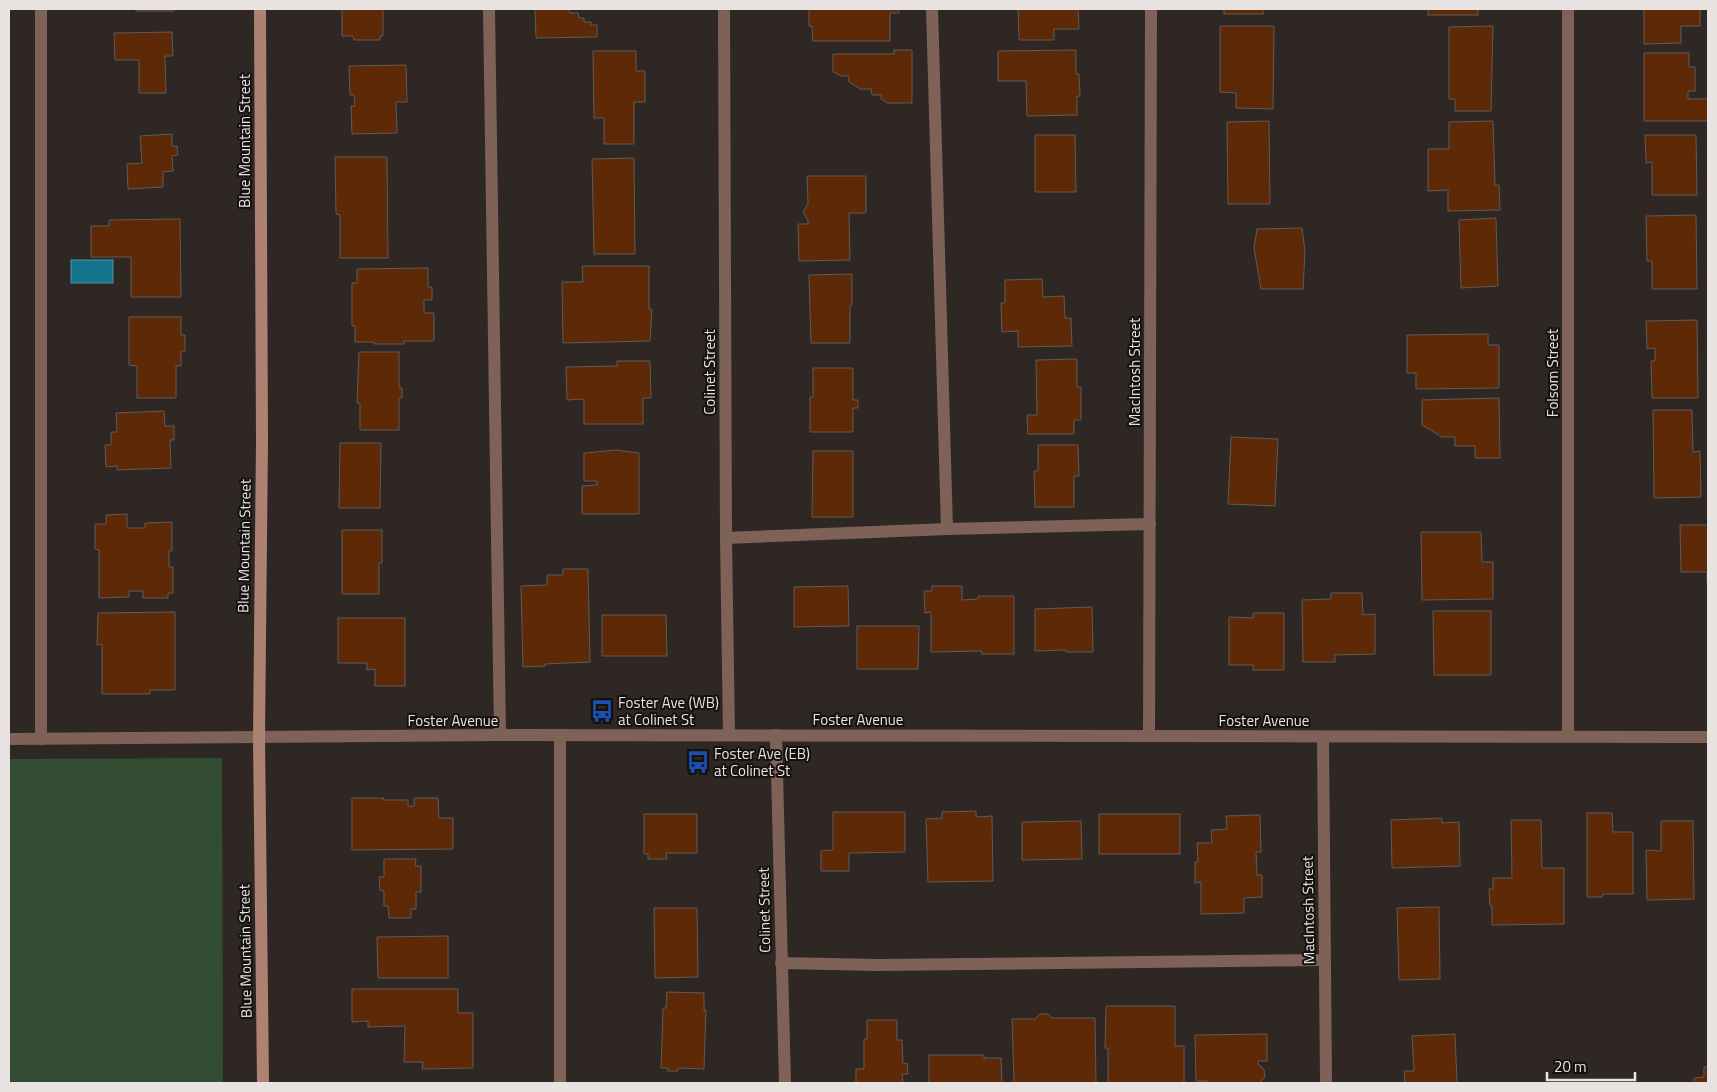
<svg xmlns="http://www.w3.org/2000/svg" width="1717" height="1092" viewBox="0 0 1717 1092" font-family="'Titillium Web',sans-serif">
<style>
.green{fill:#334d32}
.water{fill:#14748b;stroke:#5495a5}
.building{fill:#5e2906;stroke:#625a56}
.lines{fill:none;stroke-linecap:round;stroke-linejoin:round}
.service{stroke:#7e6258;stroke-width:12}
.minor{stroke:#7e6258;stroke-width:12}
.tertiary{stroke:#7e6258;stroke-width:12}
.secondary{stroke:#ae8272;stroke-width:12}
.labels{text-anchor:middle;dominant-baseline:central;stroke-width:4;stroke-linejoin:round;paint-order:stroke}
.street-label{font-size:15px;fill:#e8e3e1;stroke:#14110f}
.poi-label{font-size:15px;fill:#e8e3e1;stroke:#14110f;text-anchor:start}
</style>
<rect width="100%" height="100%" fill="#2e2724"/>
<polygon class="green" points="222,758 223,1083 9,1083 9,759"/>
<rect class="water" x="71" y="260" width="42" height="23"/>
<g class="building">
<rect x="136" y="9" width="38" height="2"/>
<polygon points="342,9 383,9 383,36 380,36 380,40 354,40 353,36 342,36"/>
<polygon points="535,9 569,9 570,13 578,13 579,18 584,18 584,22 591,22 591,25 597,25 597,37 536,38"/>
<polygon points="809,9 899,9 899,13 890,13 890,41 813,41 812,26 809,26"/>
<polygon points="1018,9 1078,9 1079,29 1054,29 1054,40 1019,40"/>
<rect x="1224" y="9" width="39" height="5"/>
<rect x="1428" y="9" width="50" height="6"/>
<polygon points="1644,9 1700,9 1700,26 1681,26 1681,43 1644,44"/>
<polygon points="1220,26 1274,26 1273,109 1236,108 1236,93 1220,92"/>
<polygon points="1493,26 1491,111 1455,111 1455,99 1449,99 1449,27"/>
<polygon points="172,32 173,56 165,56 166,93 139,93 139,60 115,60 114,33"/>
<polygon points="894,50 912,50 912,103 887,103 881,99 881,95 872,95 871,89 860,89 849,82 849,76 842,76 833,72 833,54 894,54"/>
<polygon points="1076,50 1076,74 1079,74 1080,96 1077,96 1077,115 1027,116 1026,81 998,81 998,51"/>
<polygon points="593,51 636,51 636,71 645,71 645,102 634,102 634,144 604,144 604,118 594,118"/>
<polygon points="1644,53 1689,53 1689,67 1695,67 1695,91 1688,91 1688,99 1708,99 1708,121 1644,121"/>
<polygon points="406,65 407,102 396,102 397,133 352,134 351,106 355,106 354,95 350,95 349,66"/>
<polygon points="1269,121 1270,204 1228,204 1227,122"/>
<polygon points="1493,121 1495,185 1499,185 1500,210 1448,211 1448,190 1428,191 1428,149 1449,149 1449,122"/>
<polygon points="172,134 172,146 177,146 178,155 172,156 173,171 163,172 163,187 128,189 127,164 142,163 140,136"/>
<polygon points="1035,135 1075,135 1076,192 1035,192"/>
<polygon points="1645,135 1696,135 1697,195 1652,195 1652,162 1646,163"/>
<polygon points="335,157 387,157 388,258 340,258 340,215 336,214"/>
<polygon points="634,158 635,254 594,254 592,159"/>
<polygon points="807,176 866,176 866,213 849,213 850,260 799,261 798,224 808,224 808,220 803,212 808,204"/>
<polygon points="1696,215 1697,289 1652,289 1652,261 1647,261 1646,216"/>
<polygon points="1496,218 1498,286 1461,288 1459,220"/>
<polygon points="180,219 181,297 131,297 131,257 91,257 91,226 109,226 109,220"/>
<polygon points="1302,228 1305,252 1303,289 1261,289 1254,248 1257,229"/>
<polygon points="582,266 649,266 649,309 652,309 650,341 563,343 562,282 583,282"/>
<polygon points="428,268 428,287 432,287 432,300 424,300 424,313 434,313 434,341 404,341 404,344 374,344 374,342 355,342 355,326 352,326 352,283 357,283 357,269"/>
<polygon points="852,274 852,305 850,306 850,343 811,343 809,275"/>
<polygon points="1042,279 1043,297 1064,296 1065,318 1071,318 1072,346 1018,347 1018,331 1002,332 1001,303 1005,303 1005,280"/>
<polygon points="129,317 181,317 181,335 185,335 185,351 181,351 181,366 176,366 176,398 137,398 137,366 129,365"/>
<polygon points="1697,320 1698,398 1652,398 1651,361 1655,361 1655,348 1647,349 1646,321"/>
<polygon points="1488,334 1488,345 1499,345 1499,388 1416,389 1416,373 1407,373 1407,335"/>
<polygon points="359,352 399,352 399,388 402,388 402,398 399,398 399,430 360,430 360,403 357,403"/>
<polygon points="1077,359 1077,387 1081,387 1081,420 1074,420 1074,434 1028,434 1027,415 1037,415 1036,360"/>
<polygon points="617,361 650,361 651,398 643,398 643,424 584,424 584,399 567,400 566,367 617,366"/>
<polygon points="813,368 853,368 853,400 858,400 858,408 853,408 853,432 810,432 810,397 813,397"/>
<polygon points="1499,398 1500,458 1475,458 1475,446 1455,446 1455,437 1442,437 1422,425 1422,400"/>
<polygon points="1653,410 1692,410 1693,452 1700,451 1701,497 1654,498"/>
<polygon points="164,411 165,426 174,426 174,440 170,440 171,468 117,470 117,466 106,467 105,445 111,445 111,432 117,432 116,413"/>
<polygon points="1231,437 1278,439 1275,506 1228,504"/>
<polygon points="340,443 381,443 380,508 339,508"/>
<polygon points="1038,445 1078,445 1079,476 1074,476 1074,507 1035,507 1034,471 1038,471"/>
<polygon points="616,450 639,453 639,514 582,514 582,486 597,485 597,481 584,481 584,453"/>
<polygon points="813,451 853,451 853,517 812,517"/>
<polygon points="127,514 127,528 145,528 145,523 172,522 172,551 169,551 169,567 173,567 173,593 168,593 168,598 143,598 143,591 129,591 129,597 99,598 99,550 95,549 95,524 106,524 106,515"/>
<polygon points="1680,525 1708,525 1708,582 1707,582 1707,572 1681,572"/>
<polygon points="342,530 382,530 382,563 379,563 379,594 342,594"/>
<polygon points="1421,532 1481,532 1482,562 1493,562 1493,599 1422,600"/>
<polygon points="563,569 588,569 590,662 545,664 545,666 523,667 521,586 547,585 547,575 563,575"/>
<polygon points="848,586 849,626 794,627 794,587"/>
<polygon points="932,586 962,586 962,600 978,599 978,596 1014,596 1014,654 982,654 981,651 931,652 931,612 925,613 924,591 932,591"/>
<polygon points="1331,593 1362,593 1363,615 1375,614 1375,654 1335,655 1335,662 1303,662 1302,600 1331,599"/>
<polygon points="1092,607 1093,652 1066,652 1066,650 1035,651 1035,609"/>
<polygon points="1433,611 1491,611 1491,675 1434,675"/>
<polygon points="175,612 175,690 150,690 150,694 102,694 102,644 97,645 98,613"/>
<polygon points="1253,613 1284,613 1284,670 1253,670 1253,665 1229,665 1229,617 1253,618"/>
<polygon points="602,615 666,615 667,656 602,656"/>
<polygon points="338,618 405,618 405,686 375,686 375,669 367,670 367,663 338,663"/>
<polygon points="857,626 919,626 918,669 857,669"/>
<polygon points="352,798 384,798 383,800 408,800 408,806 414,806 414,798 438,798 439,818 453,818 453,849 352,850"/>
<polygon points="976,811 976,817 992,816 993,881 928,882 926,819 942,818 942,812"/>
<polygon points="833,812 905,812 905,852 849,853 849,871 821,871 821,851 833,850"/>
<polygon points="1587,813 1612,813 1613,832 1633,832 1633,894 1603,894 1602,897 1587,897"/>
<polygon points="644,814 697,814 697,853 666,853 667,859 648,859 648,854 644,854"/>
<rect x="1099" y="814" width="81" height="40"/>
<polygon points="1260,815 1261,852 1256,852 1257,875 1262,875 1262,897 1244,898 1244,913 1201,914 1201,882 1195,883 1195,862 1198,862 1197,843 1212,843 1211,830 1227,829 1226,816"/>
<polygon points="1442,818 1442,823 1459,822 1460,866 1392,868 1391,820"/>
<polygon points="1511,820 1541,820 1542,868 1564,868 1564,924 1492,925 1492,906 1490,906 1489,889 1493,889 1493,878 1512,878"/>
<polygon points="1081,821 1082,859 1022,860 1022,822"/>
<polygon points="1661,821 1693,821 1694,899 1647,900 1646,850 1661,851"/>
<polygon points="384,859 416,859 415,866 421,866 421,892 416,892 416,909 411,909 411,918 389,918 388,906 384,906 384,891 380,890 379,877 384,877"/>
<polygon points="1439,907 1440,979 1399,980 1397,908"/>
<polygon points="654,908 697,908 698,977 655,978"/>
<polygon points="448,936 448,978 378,978 377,937"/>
<polygon points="352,989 458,989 458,1013 473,1013 473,1068 422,1069 423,1062 404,1062 405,1026 368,1027 368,1021 352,1022"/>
<polygon points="667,992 704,993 704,1010 706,1010 704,1069 678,1068 678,1071 668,1071 668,1068 661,1068 663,1008 666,1008"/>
<polygon points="1106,1006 1175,1006 1175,1046 1184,1046 1184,1083 1108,1083 1108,1048 1105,1048"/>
<polygon points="1040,1014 1048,1014 1052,1018 1095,1018 1096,1083 1014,1083 1012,1019 1035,1019"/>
<polygon points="867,1020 897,1020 897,1040 902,1040 903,1064 907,1063 908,1074 902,1074 903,1083 856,1083 856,1069 864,1069 864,1039 867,1039"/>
<polygon points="1267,1034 1267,1061 1258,1061 1258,1064 1264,1069 1265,1077 1259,1083 1208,1083 1208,1081 1196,1081 1195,1035"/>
<polygon points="1455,1034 1457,1083 1405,1083 1404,1071 1414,1071 1412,1036"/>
<polygon points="929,1055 984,1055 984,1058 1001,1058 1002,1083 929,1083"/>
<polygon points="1704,1067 1708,1067 1708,1083 1694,1083 1694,1078 1704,1077"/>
</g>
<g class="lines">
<g class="service">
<polyline points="41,9 41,739"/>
<polyline points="489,9 500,735"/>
<polyline points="932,9 947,529"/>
<polyline points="726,538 947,529 1150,524"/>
<polyline points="781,963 878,965 1325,960"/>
<polyline points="560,1083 560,736"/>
</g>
<g class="minor">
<polyline points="724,9 726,538 729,735"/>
<polyline points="776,735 785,1083"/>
<polyline points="1149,736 1151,9"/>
<polyline points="1323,737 1326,1083"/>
<polyline points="1568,737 1568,9"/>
</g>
<polyline class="tertiary" points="9,739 500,735 1708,737"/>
<polyline class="secondary" points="260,9 262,440 259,738 263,1083"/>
</g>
<defs>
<symbol id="bus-bare" viewBox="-9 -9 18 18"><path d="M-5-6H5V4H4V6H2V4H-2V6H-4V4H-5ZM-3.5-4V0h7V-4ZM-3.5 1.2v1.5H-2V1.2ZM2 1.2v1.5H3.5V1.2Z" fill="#1a4fb4" stroke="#14110f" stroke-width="2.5" paint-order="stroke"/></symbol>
</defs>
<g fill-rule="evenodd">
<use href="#bus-bare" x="586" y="695" width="32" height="32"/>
<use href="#bus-bare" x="682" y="746" width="32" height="32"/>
</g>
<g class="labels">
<g class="street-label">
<text transform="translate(244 141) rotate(-90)">Blue Mountain Street</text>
<text transform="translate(709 372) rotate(-90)">Colinet Street</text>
<text transform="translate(1134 372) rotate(-90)">MacIntosh Street</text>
<text transform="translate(1552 373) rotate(-90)">Folsom Street</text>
<text transform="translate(244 546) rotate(-89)">Blue Mountain Street</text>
<text x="858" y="719">Foster Avenue</text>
<text x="453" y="720">Foster Avenue</text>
<text x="1264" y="720">Foster Avenue</text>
<text transform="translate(764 910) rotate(-91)">Colinet Street</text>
<text transform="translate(1308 910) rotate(-91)">MacIntosh Street</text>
<text transform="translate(245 951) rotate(-91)">Blue Mountain Street</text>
</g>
<g class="poi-label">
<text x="618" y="702">Foster Ave (WB)<tspan x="618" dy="17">at Colinet St</tspan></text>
<text x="714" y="753">Foster Ave (EB)<tspan x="714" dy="17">at Colinet St</tspan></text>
</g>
</g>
<rect width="1717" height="1092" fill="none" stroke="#e8e3e1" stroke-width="20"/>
<path d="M1547 1072v8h88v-8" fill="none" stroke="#e8e3e1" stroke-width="2.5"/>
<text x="1554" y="1072" font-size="15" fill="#e8e3e1" stroke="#14110f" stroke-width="4" paint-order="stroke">20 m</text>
</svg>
